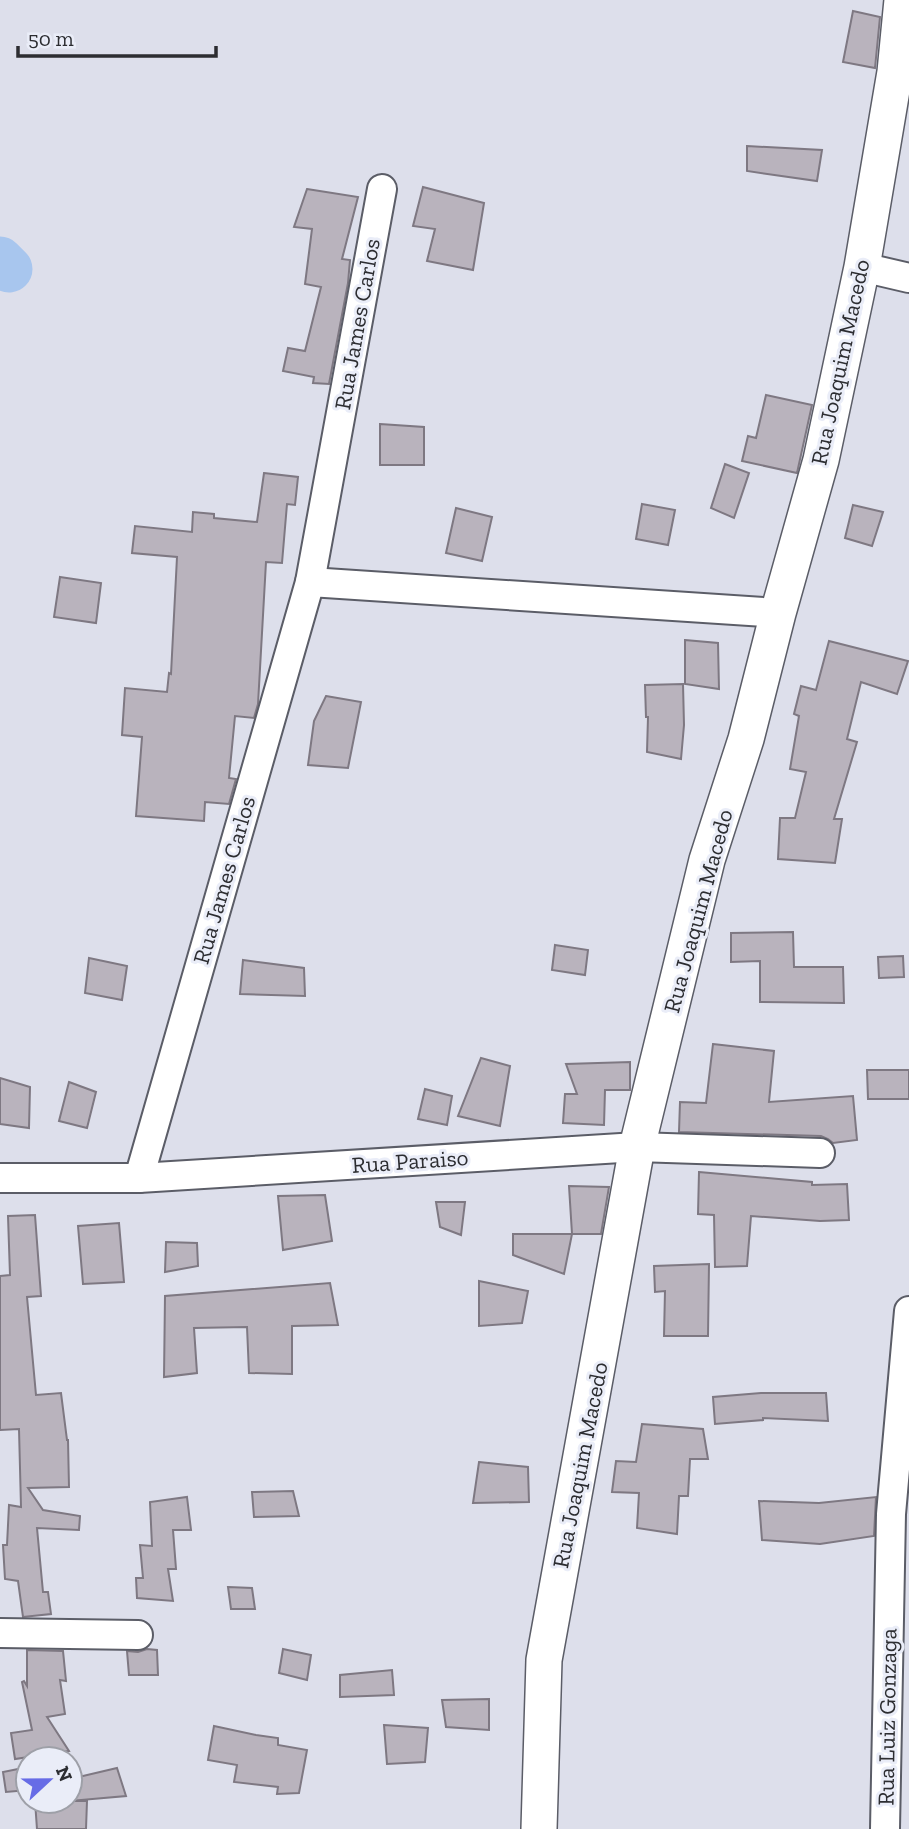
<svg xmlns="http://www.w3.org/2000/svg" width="909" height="1829" viewBox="0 0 909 1829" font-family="'Zilla Slab',serif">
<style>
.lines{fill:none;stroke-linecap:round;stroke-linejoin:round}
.river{stroke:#a8c6ee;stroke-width:47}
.building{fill:#b9b3bd;stroke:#7e7882;stroke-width:2}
.minor-casing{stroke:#5b5d67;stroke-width:32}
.tertiary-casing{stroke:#5b5d67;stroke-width:38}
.minor{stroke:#fff;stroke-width:28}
.tertiary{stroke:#fff;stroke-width:35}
.labels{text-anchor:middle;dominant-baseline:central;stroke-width:6;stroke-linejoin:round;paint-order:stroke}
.street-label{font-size:23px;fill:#2c2d31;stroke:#eaedf8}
</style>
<rect width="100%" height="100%" fill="#dddfeb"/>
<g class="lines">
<polyline class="river" points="0,260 9,269 0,264"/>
</g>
<g class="building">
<polygon points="853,11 880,17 875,68 843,62"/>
<polygon points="747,146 822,150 817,181 747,171"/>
<polygon points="423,187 484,203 473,270 427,261 435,229 413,226"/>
<polygon points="307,189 358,197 342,259 350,260 348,283 329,384 313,383 314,377 283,371 288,348 305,351 321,287 305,284 312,229 294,227"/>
<polygon points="766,395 812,405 797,473 742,461 748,436 756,438"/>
<polygon points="380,424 424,427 424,465 380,465"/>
<polygon points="725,464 749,473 734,518 711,508"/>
<polygon points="264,473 298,477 295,505 287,504 282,563 266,562 258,704 254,718 235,716 229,778 236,779 229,804 205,802 204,821 136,816 142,737 122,735 125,688 167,692 169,673 171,674 177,557 132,553 135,526 192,532 193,512 214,514 214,518 257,522"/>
<polygon points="642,504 675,510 668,545 636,539"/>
<polygon points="853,505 883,512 872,546 845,538"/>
<polygon points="456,508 492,517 482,561 446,553"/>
<polygon points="60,577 101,583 96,623 54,617"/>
<polygon points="685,640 718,643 719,689 685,684"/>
<polygon points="829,641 908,661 897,694 861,682 847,739 857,742 834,819 842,819 835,863 778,859 780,818 795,818 806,772 790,769 799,716 794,714 801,686 816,690"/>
<polygon points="683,684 684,725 681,759 647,752 648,717 646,717 645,685"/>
<polygon points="326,696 361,702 348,768 308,765 314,721"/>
<polygon points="793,932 794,967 843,967 844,1003 760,1002 760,961 731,962 731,933"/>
<polygon points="555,945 588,950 585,975 552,970"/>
<polygon points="903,956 904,977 879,978 878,957"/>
<polygon points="89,958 127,966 122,1000 85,993"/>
<polygon points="243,960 304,968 305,996 240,994"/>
<polygon points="713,1044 774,1051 769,1102 853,1096 857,1140 833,1143 828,1139 821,1136 679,1132 680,1102 706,1103"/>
<polygon points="481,1058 510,1066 500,1126 458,1116"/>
<polygon points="630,1062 630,1090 605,1090 604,1125 563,1123 565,1094 577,1094 566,1064"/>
<polygon points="867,1070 909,1070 909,1099 868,1099"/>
<polygon points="0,1078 30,1087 29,1128 0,1124"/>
<polygon points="69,1082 96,1092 87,1128 59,1121"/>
<polygon points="425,1089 452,1096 447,1125 418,1119"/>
<polygon points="699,1172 812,1182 812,1185 847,1184 849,1220 820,1221 751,1216 747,1266 715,1267 714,1215 698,1214"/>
<polygon points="569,1186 609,1187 601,1234 572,1234"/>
<polygon points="325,1195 332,1241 283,1250 278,1196"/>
<polygon points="436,1202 465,1202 461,1235 440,1227"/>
<polygon points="35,1215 41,1296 27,1297 36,1395 61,1393 67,1440 68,1440 69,1487 28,1488 43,1510 80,1516 79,1530 37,1528 43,1592 48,1592 51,1614 23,1617 18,1581 5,1579 3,1545 7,1545 9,1505 21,1507 19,1429 0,1430 0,1276 10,1275 8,1216"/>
<polygon points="119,1223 124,1282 83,1284 78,1226"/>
<polygon points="513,1234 572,1234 564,1274 513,1255"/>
<polygon points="166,1242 197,1243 198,1266 165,1272"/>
<polygon points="709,1264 708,1336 664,1336 665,1291 655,1292 654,1266"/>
<polygon points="479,1281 528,1291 522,1323 479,1326"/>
<polygon points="330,1283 338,1325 292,1326 292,1374 249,1373 247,1327 194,1328 197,1373 164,1377 165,1296"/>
<polygon points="761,1393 826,1393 828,1421 763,1418 763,1420 715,1424 713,1397"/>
<polygon points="642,1424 703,1429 708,1459 690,1459 688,1496 679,1496 677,1534 637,1528 639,1493 612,1492 616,1461 636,1462"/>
<polygon points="479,1462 528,1467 529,1502 473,1503"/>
<polygon points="293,1491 299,1516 254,1517 252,1492"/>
<polygon points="187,1497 191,1530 173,1530 176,1569 168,1569 173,1601 137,1598 136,1578 143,1578 140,1545 152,1546 150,1502"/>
<polygon points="876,1497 874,1536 820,1544 762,1540 759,1501 819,1503"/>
<polygon points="228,1587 252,1588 255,1609 231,1609"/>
<polygon points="147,1649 157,1650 158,1675 129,1675 127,1651 138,1652"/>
<polygon points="283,1649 311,1655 307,1680 279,1673"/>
<polygon points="27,1650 63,1651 66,1681 60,1680 65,1714 47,1717 69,1751 15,1759 11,1733 32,1730 22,1682 24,1681 27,1686"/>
<polygon points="392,1670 394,1695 340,1697 340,1675"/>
<polygon points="489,1699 489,1730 446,1727 442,1700"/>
<polygon points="384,1725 428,1728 425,1762 387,1764"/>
<polygon points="214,1726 256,1735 278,1738 278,1745 307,1750 299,1793 277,1794 278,1787 234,1782 237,1765 208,1760"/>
<polygon points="28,1767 28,1790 6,1792 3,1772"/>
<polygon points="117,1768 126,1796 70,1801 70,1779"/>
<polygon points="35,1801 87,1801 86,1829 37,1829"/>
</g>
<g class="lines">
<defs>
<g id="minor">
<polyline points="862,267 909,278"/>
<polyline points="310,582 778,613"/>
<polyline points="0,1178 139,1178 637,1147 820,1153"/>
<polyline points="139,1178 310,582 382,189"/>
<polyline points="0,1633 138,1635"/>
<polyline points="885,1829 891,1514 909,1311"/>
</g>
<polyline id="tertiary" points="539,1829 544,1660 637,1147 707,860 746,739 778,613 821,460 862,267 895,72 902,0"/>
</defs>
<use href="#minor" class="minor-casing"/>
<use href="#tertiary" class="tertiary-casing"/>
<use href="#minor" class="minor"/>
<use href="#tertiary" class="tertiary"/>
</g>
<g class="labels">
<g class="street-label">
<text transform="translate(357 324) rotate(-80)">Rua James Carlos</text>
<text transform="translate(840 362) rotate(-78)">Rua Joaquim Macedo</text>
<text transform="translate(224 880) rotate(-74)">Rua James Carlos</text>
<text transform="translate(698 911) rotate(-75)">Rua Joaquim Macedo</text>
<text transform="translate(410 1161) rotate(-4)">Rua Paraiso</text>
<text transform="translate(580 1465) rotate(-79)">Rua Joaquim Macedo</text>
<text transform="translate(887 1717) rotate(-89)">Rua Luiz Gonzaga</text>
</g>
</g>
<g transform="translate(49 1780) rotate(68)"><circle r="33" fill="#eaedf8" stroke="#9ea0a8" stroke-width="2"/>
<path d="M0-5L12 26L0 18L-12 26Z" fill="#676ce6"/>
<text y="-10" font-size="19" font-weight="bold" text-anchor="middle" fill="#2c2d31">N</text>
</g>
<path d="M18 46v10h198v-10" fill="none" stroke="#2c2d31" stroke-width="3.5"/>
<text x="28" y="46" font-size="21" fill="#2c2d31" stroke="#eaedf8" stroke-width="5" paint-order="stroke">50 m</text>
</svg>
